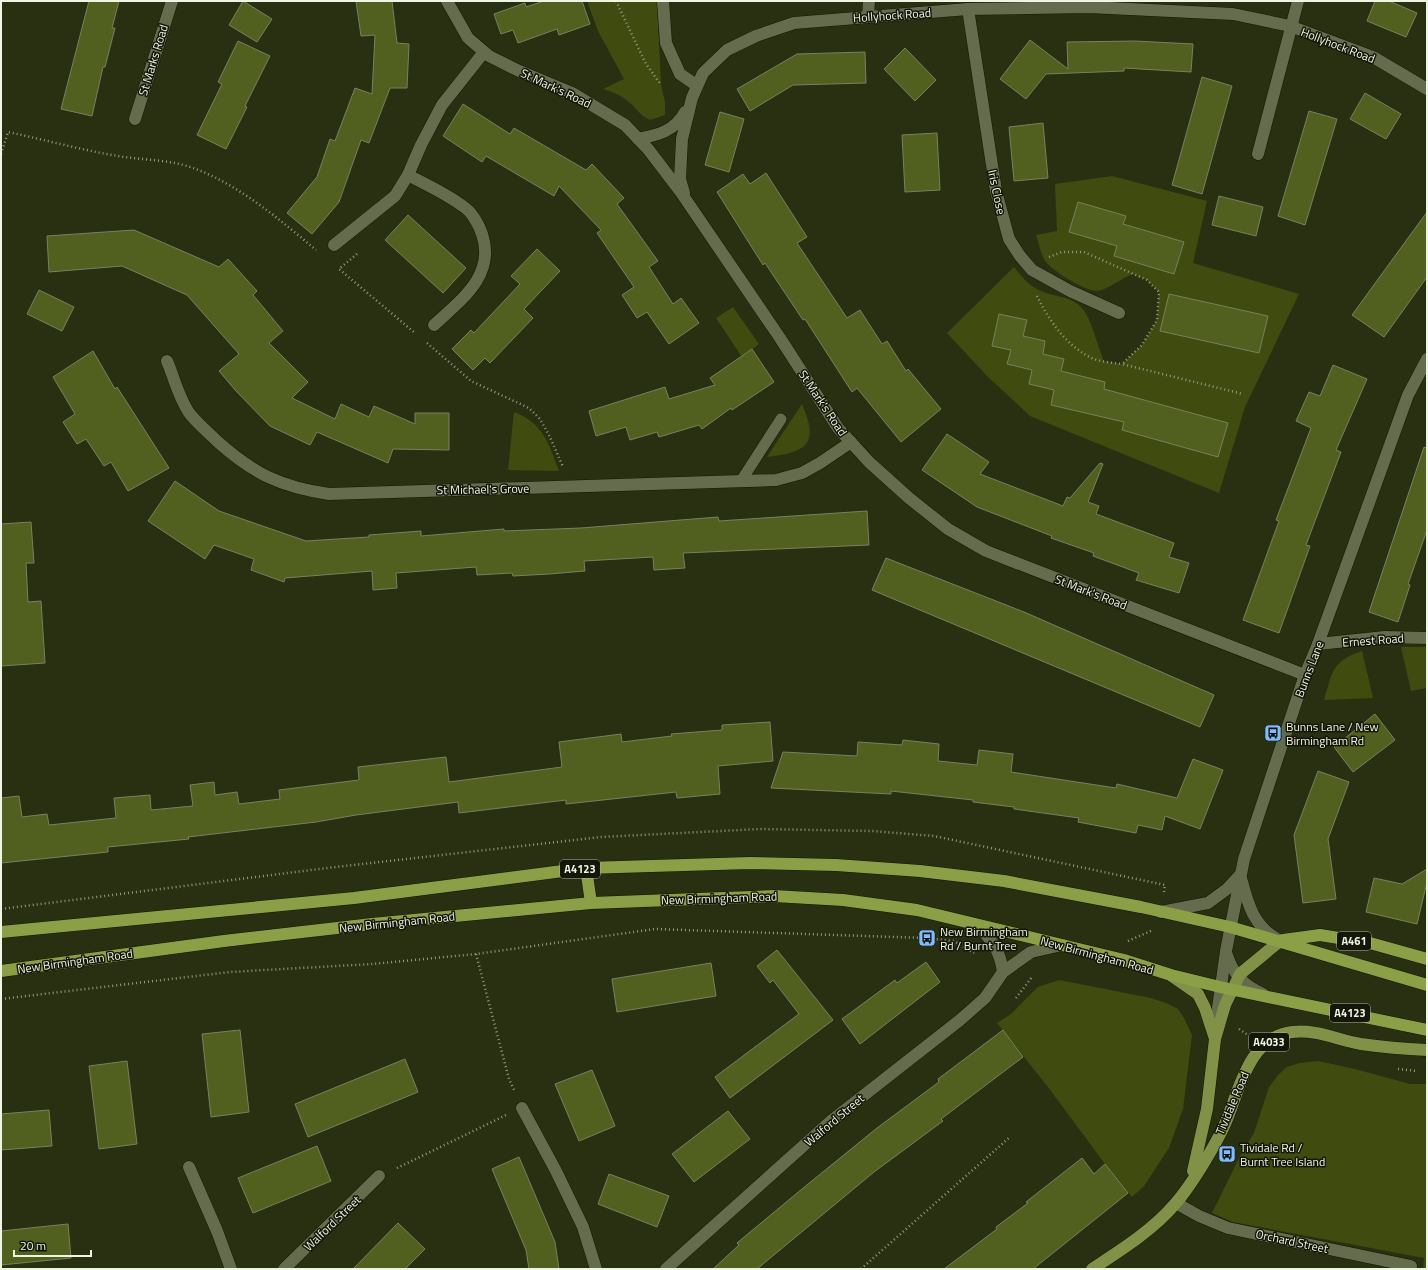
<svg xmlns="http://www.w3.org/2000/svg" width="1428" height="1270" viewBox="0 0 1428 1270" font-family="'Titillium Web',sans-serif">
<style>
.green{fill:#3f4b0f}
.building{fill:#51601e;stroke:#788161}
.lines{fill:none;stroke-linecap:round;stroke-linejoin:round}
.service-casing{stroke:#121700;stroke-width:12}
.minor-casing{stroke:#121700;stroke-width:13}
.tertiary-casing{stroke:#121700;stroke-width:13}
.primary-casing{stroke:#121700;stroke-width:13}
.trunk-casing{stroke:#121700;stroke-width:13}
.path{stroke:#959b84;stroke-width:2.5;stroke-dasharray:1 3;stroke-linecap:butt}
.service{stroke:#646c4d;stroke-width:11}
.minor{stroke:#646c4d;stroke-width:12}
.tertiary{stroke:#646c4d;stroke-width:12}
.primary{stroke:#819248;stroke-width:12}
.trunk{stroke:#8b9f46;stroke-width:12}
.labels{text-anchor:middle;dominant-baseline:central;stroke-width:3;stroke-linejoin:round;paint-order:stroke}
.shield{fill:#131609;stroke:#adb2a2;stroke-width:1}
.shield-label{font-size:11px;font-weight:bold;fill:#eff5e3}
.street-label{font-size:12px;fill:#eff5e3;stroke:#131609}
.poi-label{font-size:12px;fill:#eff5e3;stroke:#131609;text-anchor:start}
</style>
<rect width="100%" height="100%" fill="#293012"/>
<g class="green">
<path d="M 587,1 L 657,1 L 661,85 L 665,102 L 665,115 L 650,120 C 641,116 637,109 629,102 C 621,95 612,92 603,89 L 624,79 L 598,31 Z"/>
<path d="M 1112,176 L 1207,201 L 1193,263 L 1299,294 L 1245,407 L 1219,493 L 1030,416 L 987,376 L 947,333 L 1014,267 C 1022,277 1029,286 1041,291 C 1054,297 1071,296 1081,307 C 1092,319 1097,345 1104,361 L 1122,364 L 1142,345 L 1157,320 L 1159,292 L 1147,280 L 1132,274 C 1123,278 1105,291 1096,291 C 1083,290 1050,270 1044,259 C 1040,252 1039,242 1036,235 L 1057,231 L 1055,184 Z"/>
<polygon points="733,307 759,344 742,357 716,318"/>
<path d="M 802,404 C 819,444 808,452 767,457 Z"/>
<path d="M 514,412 C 543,423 549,444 559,471 L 508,470 Z"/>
<polygon points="1401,647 1427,647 1427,688 1411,691"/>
<path d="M 1362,651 L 1373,698 L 1324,700 C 1333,671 1331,662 1362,651 Z"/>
<polygon points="1059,980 1151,998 1166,1003 1178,1009 1184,1018 1192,1035 1183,1109 1169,1148 1144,1186 1132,1197 1105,1164 1048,1087 997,1023 1011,1014 1038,987"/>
<polygon points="1318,1061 1355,1069 1410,1084 1427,1084 1427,1269 1423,1269 1424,1258 1233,1222 1212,1213 1242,1152 1254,1133 1269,1087 1279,1074 1287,1067 1300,1063"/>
</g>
<g class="building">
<polygon points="89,1 119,1 112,28 115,28 105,67 103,67 92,116 61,109"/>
<polygon points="243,1 272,19 257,42 229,25"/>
<polygon points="356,1 392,1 397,43 409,44 407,88 390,88 369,143 361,140 339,202 312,234 287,213 317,177 330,139 335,141 355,88 372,94 375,35 361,36"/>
<polygon points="544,1 582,1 590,24 559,35 557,29 518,43 513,30 501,34 494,14 525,3 526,7"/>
<polygon points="1375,1 1389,1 1417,13 1406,37 1367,21"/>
<polygon points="1030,40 1068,69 1067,42 1135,41 1193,44 1191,72 1124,68 1124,71 1046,74 1026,99 1000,79"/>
<polygon points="238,41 270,56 245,106 247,107 226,149 197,135 222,84 218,82"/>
<polygon points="905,48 936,80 915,101 884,69"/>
<polygon points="865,52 866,83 793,85 750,111 737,89 797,54"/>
<polygon points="1202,77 1232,86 1202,194 1172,185"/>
<polygon points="1365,93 1401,114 1386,139 1350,119"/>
<polygon points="463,104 510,134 514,128 586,170 592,164 624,198 617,204 658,261 649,267 673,304 681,298 699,323 669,344 647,312 637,318 622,295 634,287 597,233 601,230 559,186 554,196 486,156 482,162 443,136"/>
<polygon points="1309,111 1337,119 1305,225 1278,216"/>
<polygon points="720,112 744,119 729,172 705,165"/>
<polygon points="1043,123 1048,178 1014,181 1009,127"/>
<polygon points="937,133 940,190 905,192 902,135"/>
<polygon points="766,173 807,237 797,243 847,318 860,310 882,344 887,341 906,371 908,369 941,409 901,442 857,388 852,392 805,319 803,320 765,263 763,265 717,192 743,174 750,184"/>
<polygon points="1219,196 1263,207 1256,236 1212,225"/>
<polygon points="1078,202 1126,216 1123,224 1184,242 1174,274 1114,256 1117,246 1069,232"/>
<polygon points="1427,212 1427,277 1384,337 1352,315"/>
<polygon points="408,215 466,268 443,293 385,240"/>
<polygon points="134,230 219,267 228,259 257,291 253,295 283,331 269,343 308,382 292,398 335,419 341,404 369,417 374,406 415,424 415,413 449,413 449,450 393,449 388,463 317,432 310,445 270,426 236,391 219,371 239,354 187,295 122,266 49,272 47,236"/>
<polygon points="537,249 560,271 524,309 533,318 490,363 485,358 473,370 452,349 471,330 474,333 520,284 511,276"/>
<polygon points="39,290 74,307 62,331 27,314"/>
<polygon points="1169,294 1268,316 1259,353 1160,331"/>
<polygon points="999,314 1027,320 1023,336 1045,341 1043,354 1064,359 1061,371 1105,382 1104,389 1228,423 1218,457 1122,430 1124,422 1051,405 1054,390 1029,384 1032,370 1007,364 1011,350 992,346"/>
<polygon points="752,349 774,382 732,410 731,408 702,429 699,425 659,437 657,432 630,440 626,427 596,436 589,411 665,387 669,399 715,385 710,378"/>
<polygon points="93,351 115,389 117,387 169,468 128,491 111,462 104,466 86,439 77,444 63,422 75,414 53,377"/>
<polygon points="1333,365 1367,379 1336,450 1341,452 1306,545 1310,546 1279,633 1243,620 1279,521 1276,520 1311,428 1296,421 1309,392 1320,396"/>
<polygon points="947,434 989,462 980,474 1063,506 1067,497 1070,498 1100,463 1103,464 1088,502 1099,506 1096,514 1174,543 1169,557 1189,563 1179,593 1136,580 1139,573 1093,556 1094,553 1051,538 1052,536 977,507 922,470"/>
<polygon points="1424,447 1427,448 1427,530 1408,584 1410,585 1398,622 1369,612"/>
<polygon points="175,481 219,511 306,541 369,537 369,535 421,531 421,536 504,529 504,531 581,528 718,517 719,521 867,511 869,545 683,553 685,568 654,570 653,557 584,561 585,571 549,574 513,576 512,573 477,575 476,567 396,573 397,588 373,590 372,571 285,578 284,582 251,570 254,559 214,545 205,559 148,521"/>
<polygon points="31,522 34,563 26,563 28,602 41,601 45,663 1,666 1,524"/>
<polygon points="886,558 1024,612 1214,695 1200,727 872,590"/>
<polygon points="1375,714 1395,740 1353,772 1334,747"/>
<polygon points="770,722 773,761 718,766 720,794 677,798 676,792 566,804 566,800 459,813 458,802 356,815 316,822 188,837 189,839 108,847 108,852 1,863 1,798 19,796 22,817 47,814 49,825 116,818 114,798 150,795 151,810 193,806 190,785 214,782 215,795 237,792 239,804 280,799 279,790 359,780 358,767 446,757 449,782 562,767 559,742 621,734 622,742 672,736 671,734 722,730 722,725"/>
<polygon points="903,740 939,744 938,761 977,765 979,750 1013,754 1011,772 1116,788 1117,784 1177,798 1193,759 1223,770 1200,829 1165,816 1162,830 1138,825 1136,833 1078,822 1079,818 1014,809 1014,807 973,802 973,800 891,791 891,794 771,788 783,752 857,756 858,742 902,745"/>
<polygon points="1318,771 1349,782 1328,839 1336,899 1303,903 1294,835"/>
<polygon points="1427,869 1427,882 1417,924 1366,912 1374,878 1402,884"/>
<polygon points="777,950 833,1020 730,1098 715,1077 799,1014 773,980 770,983 757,966"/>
<polygon points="926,962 940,982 860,1044 842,1019 895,980 897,983"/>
<polygon points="711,963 716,996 617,1012 612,979"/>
<polygon points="240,1030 249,1112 211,1117 202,1034"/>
<polygon points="1003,1030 1023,1057 941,1119 943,1121 874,1172 757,1269 713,1269 739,1245 737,1243 802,1189 877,1128 939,1082 938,1079"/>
<polygon points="405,1059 418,1092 308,1137 295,1104"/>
<polygon points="127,1061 137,1144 99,1149 89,1066"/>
<polygon points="592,1070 615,1126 579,1141 555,1084"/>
<polygon points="49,1110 52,1146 1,1150 1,1114"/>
<polygon points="728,1111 750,1139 694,1182 672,1154"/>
<polygon points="317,1146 331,1181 253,1213 238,1178"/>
<polygon points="519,1157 555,1242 559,1269 529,1269 526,1250 492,1169"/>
<polygon points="1082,1158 1094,1174 1105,1164 1128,1193 1033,1269 944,1269 997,1229 996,1227 1028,1203 1026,1202"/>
<polygon points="609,1174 669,1196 657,1227 598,1204"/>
<polygon points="398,1223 425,1249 405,1269 353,1269"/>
<polygon points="68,1224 71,1258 1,1265 1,1231"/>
</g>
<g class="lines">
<defs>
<polyline id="service" points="741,481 781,419"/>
<g id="minor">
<polyline points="447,1 468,38 489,56 517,70 572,93 625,125 648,149 680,191 780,338 838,428 869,462 909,498 948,529 986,551 1305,675"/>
<polyline points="663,1 666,43 680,74 696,85"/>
<polyline points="968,9 996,191 1009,239 1020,256 1032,270 1070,291 1119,313"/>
<polyline points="868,17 869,1"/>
<polyline points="135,119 172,1"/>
<path d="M 638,139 C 658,135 675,131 685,112"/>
<polyline points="1258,154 1298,1"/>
<path d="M 408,175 C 427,185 447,194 464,207 C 472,212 479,225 482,234 C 496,275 461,300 434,325"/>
<polyline points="684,193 680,179 682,139 692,98 703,73 727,50 756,36 794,23 968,9 1088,7 1233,14 1290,26 1373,57 1427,89"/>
<polyline points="334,245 395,196 408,175 421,145 442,105 484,52"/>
<path d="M 167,361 C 174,377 179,399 190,414 C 198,424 209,433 218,442 C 254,474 281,487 329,494 L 776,480 L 802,473 L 820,463 L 851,442"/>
<polyline points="1318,644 1385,637 1427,638"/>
<path d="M 976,925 C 992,939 1000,951 1003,972"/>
<polyline points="522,1108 556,1171 583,1227 596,1269"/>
<polyline points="189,1167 217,1231 231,1269"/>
<polyline points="1176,1203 1199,1216 1228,1228 1411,1266"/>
<polyline points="284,1269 379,1176"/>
<polyline points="666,1269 831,1121 960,1020 985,998 1003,972 1031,952 1062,945"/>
</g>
<g id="tertiary">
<path d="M 1241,878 C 1248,904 1253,925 1277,939"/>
<polyline points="1161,912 1208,903 1227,889 1240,875"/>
<path d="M 1227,955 C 1233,974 1244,986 1263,994"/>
<polyline points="1216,1022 1226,951 1244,859 1305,675 1318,644 1408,395 1427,359"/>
</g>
<g id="primary">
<polyline points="1172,976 1198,994 1205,1008 1215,1039"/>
<polyline points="1193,1171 1207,1109 1215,1039 1225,1005 1240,974 1280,941"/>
<path d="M 1092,1269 C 1121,1250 1153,1230 1175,1204 C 1191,1186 1215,1146 1225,1124 C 1239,1092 1248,1037 1292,1032 C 1316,1029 1338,1040 1361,1044 C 1382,1047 1405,1049 1427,1050"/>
</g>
<g id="trunk">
<polyline points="586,868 591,903"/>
<polyline points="1,932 354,898 586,868 750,863 836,865 920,871 1004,881 1141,907 1230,927 1427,985"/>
<polyline points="1283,940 1320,935 1370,943 1427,959"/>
<polyline points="1,971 224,941 372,924 591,903 774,896 843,900 917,910 1124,960 1171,975 1220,987 1427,1030"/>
</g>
</defs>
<use href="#service" class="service-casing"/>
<use href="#minor" class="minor-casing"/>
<use href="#tertiary" class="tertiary-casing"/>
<use href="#primary" class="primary-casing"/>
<use href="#trunk" class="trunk-casing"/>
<g class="path">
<polyline points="616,1 646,64 661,85"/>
<path d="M 1,154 L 8,132 C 46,140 85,151 124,157 C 147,160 171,160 193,168 C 238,184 279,219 316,250"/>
<polyline points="357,254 339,269 415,333"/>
<polyline points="1049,257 1062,252 1084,252 1147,280 1159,292 1157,320 1142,345 1122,364 1243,394"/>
<path d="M 1037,296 C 1049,321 1068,348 1094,359 C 1103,362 1113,363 1122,364"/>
<polyline points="427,343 471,381 529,408 540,419 550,437 563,467"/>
<polyline points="1,909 327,868 601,837 760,829 872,831 934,836 1165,885 1164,892"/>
<polyline points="1128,941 1153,930"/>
<polyline points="476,954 509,1079 515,1092"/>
<polyline points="1016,998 1032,977"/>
<polyline points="1,999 230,972 372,964 476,954 655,929 926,938 954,941 974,953"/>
<polyline points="1239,1029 1248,1035"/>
<polyline points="1398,1069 1417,1071"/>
<polyline points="397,1168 506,1115"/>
<polyline points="861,1269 1010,1137"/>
</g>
<use href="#service" class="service"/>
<use href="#minor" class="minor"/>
<use href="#tertiary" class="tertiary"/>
<use href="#primary" class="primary"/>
<use href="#trunk" class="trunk"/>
</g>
<defs>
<symbol id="bus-square" viewBox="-11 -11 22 22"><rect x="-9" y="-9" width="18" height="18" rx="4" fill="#81bdfa" stroke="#131609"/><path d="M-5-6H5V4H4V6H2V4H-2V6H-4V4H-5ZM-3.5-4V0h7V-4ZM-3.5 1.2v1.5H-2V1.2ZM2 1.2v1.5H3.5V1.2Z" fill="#111"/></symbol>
</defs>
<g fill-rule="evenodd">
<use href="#bus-square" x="1263" y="723" width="20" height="20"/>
<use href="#bus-square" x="917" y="928" width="20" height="20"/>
<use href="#bus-square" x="1217" y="1144" width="20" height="20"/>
</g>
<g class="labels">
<g class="shield">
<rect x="560" y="860" width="40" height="18" rx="3"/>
<rect x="1337" y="932" width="34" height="18" rx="3"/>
<rect x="1330" y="1004" width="40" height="18" rx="3"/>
<rect x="1249" y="1033" width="40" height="18" rx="3"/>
</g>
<g class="shield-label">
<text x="580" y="869">A4123</text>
<text x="1354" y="941">A461</text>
<text x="1350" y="1013">A4123</text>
<text x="1269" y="1042">A4033</text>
</g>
<g class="street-label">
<text transform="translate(892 15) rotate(-4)">Hollyhock Road</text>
<text transform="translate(1338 45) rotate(21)">Hollyhock Road</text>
<text transform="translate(153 60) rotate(-73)">St Marks Road</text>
<text transform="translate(556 88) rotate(25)">St Mark's Road</text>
<text transform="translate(997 192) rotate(78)">Iris Close</text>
<text transform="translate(823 403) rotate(56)">St Mark's Road</text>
<text transform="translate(483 489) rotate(-1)">St Michael's Grove</text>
<text transform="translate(1091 592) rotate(21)">St Mark's Road</text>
<text transform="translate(1373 640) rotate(-4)">Ernest Road</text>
<text transform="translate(1309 669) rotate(-69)">Bunns Lane</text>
<text transform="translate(719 898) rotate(-2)">New Birmingham Road</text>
<text transform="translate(397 922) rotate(-6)">New Birmingham Road</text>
<text transform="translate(1097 955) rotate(15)">New Birmingham Road</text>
<text transform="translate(75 961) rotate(-8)">New Birmingham Road</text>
<text transform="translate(1232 1103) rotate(-67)">Tividale Road</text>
<text transform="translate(834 1120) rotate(-40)">Walford Street</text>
<text transform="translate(332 1223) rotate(-44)">Walford Street</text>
<text transform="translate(1292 1241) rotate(12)">Orchard Street</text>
</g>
<g class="poi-label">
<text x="1286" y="726">Bunns Lane / New<tspan x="1286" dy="14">Birmingham Rd</tspan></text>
<text x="940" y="931">New Birmingham<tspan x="940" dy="14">Rd / Burnt Tree</tspan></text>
<text x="1240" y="1147">Tividale Rd /<tspan x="1240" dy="14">Burnt Tree Island</tspan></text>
</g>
</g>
<rect width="1428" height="1270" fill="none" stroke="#eff5e3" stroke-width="4"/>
<path d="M14 1250v6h77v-6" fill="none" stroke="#eff5e3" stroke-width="2"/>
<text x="20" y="1250" font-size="12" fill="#eff5e3" stroke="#131609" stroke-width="3" paint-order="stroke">20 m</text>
</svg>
